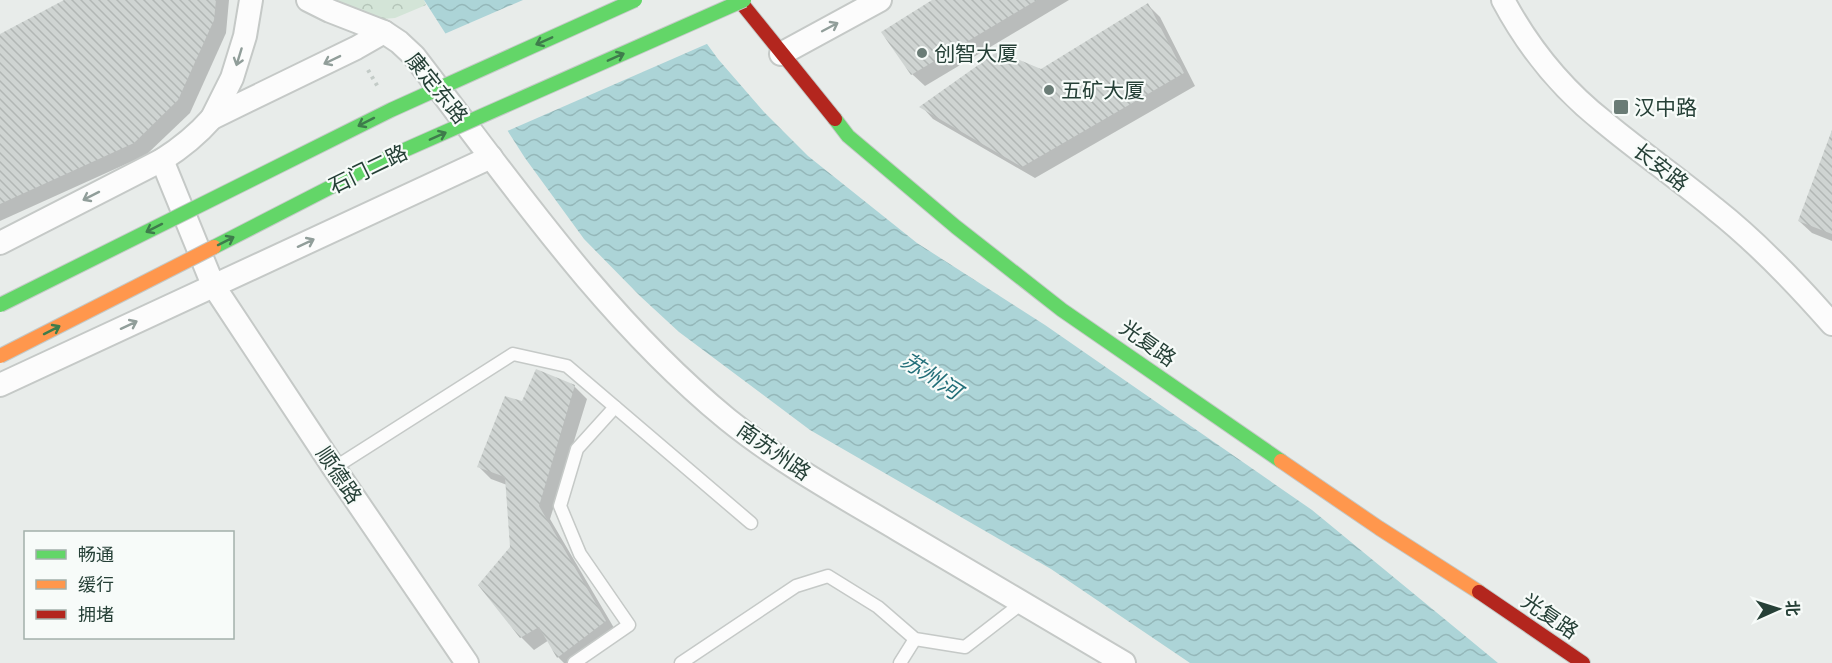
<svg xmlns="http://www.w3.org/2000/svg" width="1832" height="663" viewBox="0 0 1832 663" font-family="Poppins,'Noto Sans SC',sans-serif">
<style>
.park{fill:url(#park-crowns)}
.water{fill:url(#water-waves)}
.pier{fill:#e8ecea}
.shadow{fill:#0003}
.building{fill:url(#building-back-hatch)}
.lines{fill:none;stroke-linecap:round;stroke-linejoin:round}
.lane-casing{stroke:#c5c9c7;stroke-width:15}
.street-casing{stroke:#c5c9c7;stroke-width:26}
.fast-casing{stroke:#c4c9c7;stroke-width:16}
.slow-casing{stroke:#c4c9c7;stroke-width:16}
.jam-casing{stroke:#c4c9c7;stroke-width:16}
.path{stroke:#c3cbc7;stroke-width:4;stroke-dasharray:3 4.5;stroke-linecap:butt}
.lane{stroke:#fcfcfc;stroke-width:12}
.street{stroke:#fcfcfc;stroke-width:22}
.fast{stroke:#63d668;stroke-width:14}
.slow{stroke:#ff974d;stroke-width:14}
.jam{stroke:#b3261e;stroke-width:14}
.fast-bridge-casing{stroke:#c4c9c7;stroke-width:16;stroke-linecap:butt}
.slow-bridge-casing{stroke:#c4c9c7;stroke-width:16;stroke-linecap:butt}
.fast-bridge{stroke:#63d668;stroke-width:14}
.slow-bridge{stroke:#ff974d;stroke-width:14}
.oneway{stroke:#919e9a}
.oneway2{stroke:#3e7c4b}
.poi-dot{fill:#6a7c76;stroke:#f7fbf9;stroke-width:2}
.labels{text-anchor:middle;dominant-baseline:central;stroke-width:4.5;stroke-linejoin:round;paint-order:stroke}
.poi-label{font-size:21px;fill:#264037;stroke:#f7fbf9;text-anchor:start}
.street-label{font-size:21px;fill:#264037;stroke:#f7fbf9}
.water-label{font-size:22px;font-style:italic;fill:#236f79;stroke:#f7fbf9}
</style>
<defs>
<pattern id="park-crowns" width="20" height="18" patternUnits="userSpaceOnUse" patternTransform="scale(1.5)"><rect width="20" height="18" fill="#d3e4d7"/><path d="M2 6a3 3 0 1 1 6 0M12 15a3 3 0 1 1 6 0" fill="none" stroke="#b5c5b9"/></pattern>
<pattern id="water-waves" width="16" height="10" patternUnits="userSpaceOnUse" patternTransform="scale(1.5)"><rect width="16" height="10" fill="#acd4d7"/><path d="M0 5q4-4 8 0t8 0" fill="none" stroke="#94b7b9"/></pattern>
<pattern id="building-back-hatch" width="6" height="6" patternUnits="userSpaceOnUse" patternTransform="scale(1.5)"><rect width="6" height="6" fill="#cfd4d2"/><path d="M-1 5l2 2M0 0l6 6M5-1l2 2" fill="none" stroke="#b2b7b5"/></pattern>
</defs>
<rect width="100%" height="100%" fill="#e8ecea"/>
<polygon class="park" points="329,0 424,0 426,5 395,18 382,19"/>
<polygon class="water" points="424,0 675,0 718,59 764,112 808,156 917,243 1045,325 1312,510 1498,663 1190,663 1051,569 810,430 679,332 640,296 584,239 525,158"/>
<polygon class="pier" points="523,0 678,0 709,43 505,132 442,35"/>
<g class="shadow">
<polygon points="67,0 229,0 226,33 190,113 146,155 0,221 0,36"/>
<polygon points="935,0 1069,0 925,86 912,74"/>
<polygon points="1148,5 1160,17 1195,86 1035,178 933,119 922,107 1041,71"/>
<polygon points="1832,133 1832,241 1812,233 1799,221"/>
<polygon points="574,386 587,399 550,519 617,633 578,663 564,663 558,657 549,640 534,650 521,637 480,585 512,547 507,485 491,479 479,467 522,403"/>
</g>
<g class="building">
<polygon points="64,0 216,0 214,20 178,100 134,143 0,204 0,34"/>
<polygon points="932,0 1037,0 911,75 881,32"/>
<polygon points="1148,3 1184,73 1022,167 919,107 998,51 1041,69"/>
<polygon points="1832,130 1832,234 1798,221"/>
<polygon points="536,369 575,385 539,506 606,621 557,658 539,627 520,638 478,585 510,547 505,477 477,467 505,396 522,401"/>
</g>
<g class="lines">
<defs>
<g id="lane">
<polyline points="334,468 513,354 567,366 751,523"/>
<polyline points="574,663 629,625 580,554 560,506 577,449 615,407"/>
<polyline points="681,663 796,586 828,576 878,607 915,639 965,647 1022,603"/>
<polyline points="900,663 915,639"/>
</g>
<g id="street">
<path d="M 308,0 L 330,11 L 384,32 L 399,42 L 414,56 C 511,182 603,317 727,419 C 780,462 840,495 899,530 C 974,574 1049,619 1124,663"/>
<path d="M 1503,0 C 1528,47 1562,89 1604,122 C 1640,152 1679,179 1715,209 C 1758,243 1796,283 1832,324"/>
<polyline points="781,54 880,0"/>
<polyline points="212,118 232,78 245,36 251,0"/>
<polyline points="162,160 213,285 334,468 467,663"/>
<path d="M 0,243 L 162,160 C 181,148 197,135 212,118 L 356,48 L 384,32"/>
<polyline points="0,385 491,157"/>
</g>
<polyline id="fast" points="835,119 848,136 956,227 1062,310 1281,461"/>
<polyline id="slow" points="1281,461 1379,528 1479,592"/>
<g id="jam">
<polyline points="739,0 835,119"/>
<polyline points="1479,592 1583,663"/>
</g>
</defs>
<use href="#lane" class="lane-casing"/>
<use href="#street" class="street-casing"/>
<use href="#fast" class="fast-casing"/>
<use href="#slow" class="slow-casing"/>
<use href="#jam" class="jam-casing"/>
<polyline class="path" points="368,70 378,87"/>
<use href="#lane" class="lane"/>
<use href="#street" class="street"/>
<use href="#fast" class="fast"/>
<use href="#slow" class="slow"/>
<use href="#jam" class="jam"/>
<defs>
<g id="fast-bridge">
<polyline points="214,247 391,156 744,0"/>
<polyline points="0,305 391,110 635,0"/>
</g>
<polyline id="slow-bridge" points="0,356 214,247"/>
</defs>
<use href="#fast-bridge" class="fast-bridge-casing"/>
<use href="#slow-bridge" class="slow-bridge-casing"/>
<use href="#fast-bridge" class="fast-bridge"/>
<use href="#slow-bridge" class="slow-bridge"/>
</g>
<defs><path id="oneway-shaft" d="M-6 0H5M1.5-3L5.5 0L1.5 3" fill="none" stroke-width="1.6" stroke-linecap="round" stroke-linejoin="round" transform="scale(1.5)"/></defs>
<g class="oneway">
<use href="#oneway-shaft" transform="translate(830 27) rotate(-28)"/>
<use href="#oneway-shaft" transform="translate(239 57) rotate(107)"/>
<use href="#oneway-shaft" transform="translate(332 60) rotate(154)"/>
<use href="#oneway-shaft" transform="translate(91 196) rotate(153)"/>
<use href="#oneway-shaft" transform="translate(306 243) rotate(-25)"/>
<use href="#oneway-shaft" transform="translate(129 325) rotate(-25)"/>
</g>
<g class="oneway2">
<use href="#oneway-shaft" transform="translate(544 41) rotate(156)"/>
<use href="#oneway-shaft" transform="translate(616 57) rotate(-24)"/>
<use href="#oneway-shaft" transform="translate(366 122) rotate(153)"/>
<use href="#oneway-shaft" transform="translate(438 136) rotate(-24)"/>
<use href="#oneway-shaft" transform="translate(154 228) rotate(153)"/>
<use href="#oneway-shaft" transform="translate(226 241) rotate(-27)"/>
<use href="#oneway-shaft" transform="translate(52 330) rotate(-27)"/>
</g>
<g class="poi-dot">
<circle cx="922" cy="53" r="6"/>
<circle cx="1049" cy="90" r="6"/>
<rect x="1613" y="99" width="16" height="16" rx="3"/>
</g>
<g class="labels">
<g class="poi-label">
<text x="934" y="53">创智大厦</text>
<text x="1061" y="90">五矿大厦</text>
<text x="1634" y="107">汉中路</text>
</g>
<g class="street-label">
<text transform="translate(437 88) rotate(51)">康定东路</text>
<text transform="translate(1661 167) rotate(38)">长安路</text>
<text transform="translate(368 169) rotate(-26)">石门二路</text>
<text transform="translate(1148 343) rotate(35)">光复路</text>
<text transform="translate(774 451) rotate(35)">南苏州路</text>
<text transform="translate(339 475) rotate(56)">顺德路</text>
<text transform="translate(1550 616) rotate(34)">光复路</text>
</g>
<g class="water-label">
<text transform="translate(931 376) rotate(33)">苏州河</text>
</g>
</g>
<rect x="24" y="531" width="210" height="108" fill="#f7fbf9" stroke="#a3b0ab" stroke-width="1.5"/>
<rect x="36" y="550" width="30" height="9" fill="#63d668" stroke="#a3b0ab" stroke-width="1.5"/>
<text x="78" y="561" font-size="18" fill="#264037">畅通</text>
<rect x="36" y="580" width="30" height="9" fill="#ff974d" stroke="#a3b0ab" stroke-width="1.5"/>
<text x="78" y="591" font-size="18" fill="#264037">缓行</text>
<rect x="36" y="610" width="30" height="9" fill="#b3261e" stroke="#a3b0ab" stroke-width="1.5"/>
<text x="78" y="621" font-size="18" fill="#264037">拥堵</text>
<g transform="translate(1778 609) rotate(87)" stroke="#f7fbf9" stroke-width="4.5" paint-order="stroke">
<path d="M0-4.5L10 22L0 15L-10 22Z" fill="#264037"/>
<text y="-9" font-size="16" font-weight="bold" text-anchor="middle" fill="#264037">北</text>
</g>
</svg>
